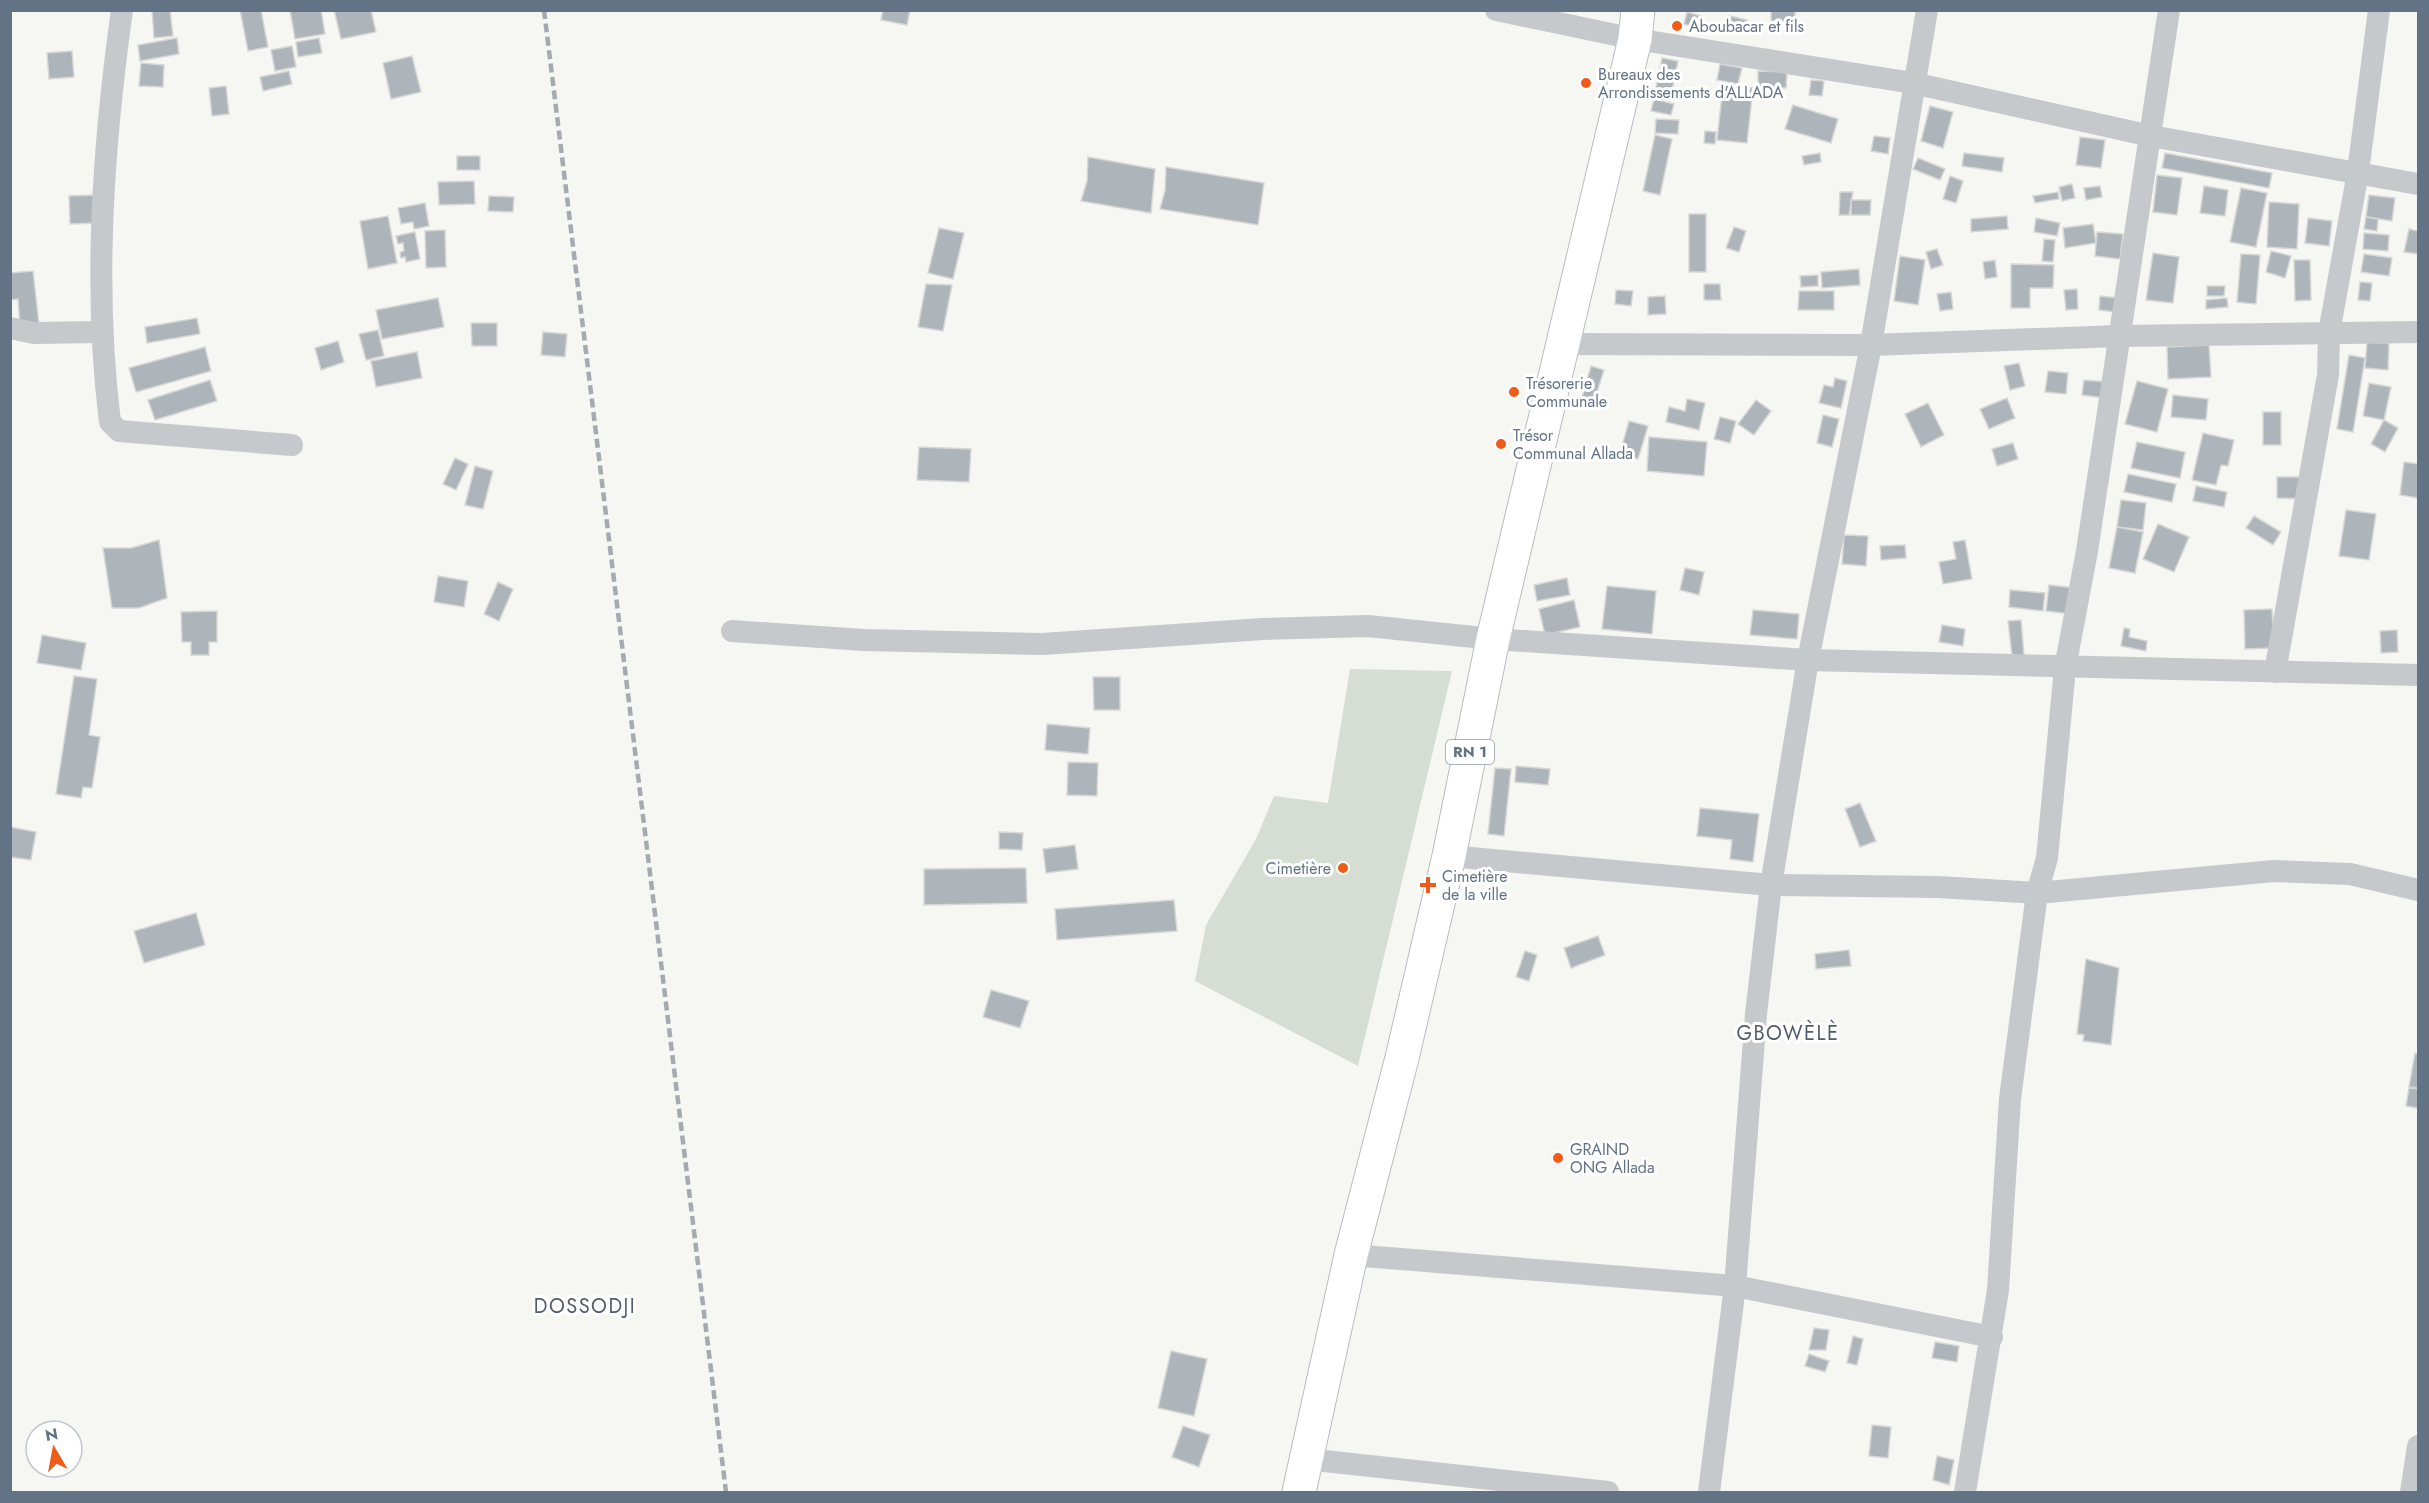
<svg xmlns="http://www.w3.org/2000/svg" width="2429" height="1503" viewBox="0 0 2429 1503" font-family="Jost,sans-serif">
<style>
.green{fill:#d6ded3}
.building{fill:#adb5bb;stroke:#d7d7d5;stroke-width:1.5}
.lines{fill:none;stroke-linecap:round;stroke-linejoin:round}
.primary-casing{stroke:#b8bcc0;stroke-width:35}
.minor{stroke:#c5c9cc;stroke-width:22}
.primary{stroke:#fff;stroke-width:33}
.rail{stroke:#a5aab1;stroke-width:4.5;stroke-dasharray:9 4.5;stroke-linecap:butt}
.poi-dot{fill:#f05b18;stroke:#fff;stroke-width:2}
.labels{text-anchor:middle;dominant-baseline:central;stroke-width:6;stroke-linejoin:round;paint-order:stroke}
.shield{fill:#fff;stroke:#929daa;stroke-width:1.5}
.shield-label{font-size:15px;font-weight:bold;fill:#637386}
.poi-label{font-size:16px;fill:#637386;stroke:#fff;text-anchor:start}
.quarter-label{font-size:20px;letter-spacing:1.5px;fill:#515d6a;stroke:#fff}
</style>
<rect width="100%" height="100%" fill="#f6f6f2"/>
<polygon class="green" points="1350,669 1452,671 1358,1066 1195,981 1206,925 1256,839 1274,796 1328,803"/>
<g class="building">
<polygon points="152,10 170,10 173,36 154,38"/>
<polygon points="240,10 261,10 268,47 248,51"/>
<polygon points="290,10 321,10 325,34 295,39"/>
<polygon points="334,10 371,10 376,32 341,39"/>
<polygon points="883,10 910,10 907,25 881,20"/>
<rect x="1771" y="10" width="24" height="11"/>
<polygon points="1687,12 1701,16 1698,28 1684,24"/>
<polygon points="1730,16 1747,20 1746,27 1728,23"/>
<polygon points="177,38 179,54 140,61 138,45"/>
<polygon points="319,38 322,53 298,57 296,42"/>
<polygon points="292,46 296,67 275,71 271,50"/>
<polygon points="72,51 74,77 49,79 47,53"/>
<polygon points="412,56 421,92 391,99 383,63"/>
<polygon points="1662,58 1678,61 1671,96 1655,93"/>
<polygon points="141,63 164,65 163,87 139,86"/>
<polygon points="1720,64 1742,68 1738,84 1717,80"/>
<polygon points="289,71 292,84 263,91 260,77"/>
<polygon points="1758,71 1787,72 1786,88 1758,87"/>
<polygon points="1811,80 1824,81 1822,96 1809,95"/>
<polygon points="1723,85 1753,88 1747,143 1717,140"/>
<polygon points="226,86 229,114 212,116 209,88"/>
<polygon points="1654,99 1674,104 1671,115 1651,111"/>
<polygon points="1793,105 1838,119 1831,143 1785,129"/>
<polygon points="1930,106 1953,112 1943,148 1921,141"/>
<polygon points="1656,119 1679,120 1678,134 1655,133"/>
<polygon points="1705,131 1716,132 1715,144 1704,143"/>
<polygon points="1655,135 1672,139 1660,195 1643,191"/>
<polygon points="1874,136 1890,138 1888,154 1871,151"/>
<polygon points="2080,137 2105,140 2101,168 2076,165"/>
<polygon points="1820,153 1821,162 1804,165 1802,156"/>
<polygon points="1964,153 2004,158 2002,172 1962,166"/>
<polygon points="2165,153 2272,173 2269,188 2162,168"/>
<rect x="457" y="156" width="23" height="14"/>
<polygon points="1088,157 1155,169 1151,213 1081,201 1087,181"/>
<polygon points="1918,158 1945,169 1940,180 1913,169"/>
<polygon points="1166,167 1264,183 1258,225 1160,209 1165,191"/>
<polygon points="2157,175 2182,178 2177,215 2153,212"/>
<polygon points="1950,176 1963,181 1956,203 1943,199"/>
<polygon points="474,181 475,204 439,205 438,182"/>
<polygon points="2072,184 2075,198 2062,201 2059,187"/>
<polygon points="2100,186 2102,197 2086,200 2084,188"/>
<polygon points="2204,186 2228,190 2225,216 2200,213"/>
<polygon points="2241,188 2267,193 2256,247 2230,242"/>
<polygon points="1840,192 1853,192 1849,215 1839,215"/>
<polygon points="2058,192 2059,199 2035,203 2033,196"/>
<polygon points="95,195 96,223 70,224 69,196"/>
<polygon points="2369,195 2395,198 2392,221 2366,217"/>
<polygon points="489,196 514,197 513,212 488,211"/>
<polygon points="1851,200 1871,200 1870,215 1851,215"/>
<polygon points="2269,202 2299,204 2297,249 2267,247"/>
<polygon points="425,203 429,226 414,229 413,222 401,224 398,208"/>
<rect x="1689" y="214" width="17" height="58"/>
<polygon points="388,216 397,263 368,269 360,221"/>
<polygon points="2007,216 2008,229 1971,232 1971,219"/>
<polygon points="2366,217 2378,219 2377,231 2364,229"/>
<polygon points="2036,218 2060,223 2057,236 2034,232"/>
<polygon points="2308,218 2332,221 2329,246 2305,243"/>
<polygon points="2093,224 2096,243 2065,248 2063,228"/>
<polygon points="1734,227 1746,231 1739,252 1726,248"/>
<polygon points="939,228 964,233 953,279 928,273"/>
<polygon points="2409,229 2418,231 2418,254 2404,252"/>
<polygon points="445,230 446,267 426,268 425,231"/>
<polygon points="415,232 420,259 406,262 405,257 401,258 400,252 404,251 403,243 398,244 396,236"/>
<polygon points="2097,232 2123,234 2120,259 2095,256"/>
<polygon points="2364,233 2389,235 2388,251 2363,249"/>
<polygon points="2044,239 2055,240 2053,262 2042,261"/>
<polygon points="1937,249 1943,265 1931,269 1926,252"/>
<polygon points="2271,251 2291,256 2285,278 2266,272"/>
<polygon points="2153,253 2179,257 2173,303 2146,300"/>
<polygon points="2241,254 2260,255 2256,304 2237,302"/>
<polygon points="2364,254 2392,258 2389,276 2361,272"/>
<polygon points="1900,256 1925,260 1918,305 1894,301"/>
<polygon points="1995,260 1997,277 1985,279 1983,262"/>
<polygon points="2294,260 2310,260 2311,300 2295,301"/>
<polygon points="2011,264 2054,265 2053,288 2030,288 2030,308 2011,308"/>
<polygon points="1859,269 1860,285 1822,288 1821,272"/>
<polygon points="33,271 39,324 20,326 18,299 10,300 10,273"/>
<polygon points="1818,275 1818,286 1801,287 1800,276"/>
<polygon points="2360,282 2372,283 2370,301 2358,300"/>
<polygon points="926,284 952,285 943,331 918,327"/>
<polygon points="1704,284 1720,284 1721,300 1704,300"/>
<polygon points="2207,286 2225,286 2224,296 2207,296"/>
<polygon points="2077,289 2078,309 2066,310 2064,290"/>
<polygon points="1616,290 1633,291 1631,306 1615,304"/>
<polygon points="1799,291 1834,291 1834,310 1798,310"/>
<polygon points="1951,292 1953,309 1940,311 1937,294"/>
<polygon points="1665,296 1666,314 1648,315 1648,297"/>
<polygon points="2100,296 2118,298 2116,312 2099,310"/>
<polygon points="438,298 444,327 382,339 376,310"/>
<polygon points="2227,298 2228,307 2206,309 2206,300"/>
<polygon points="197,318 200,334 147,343 145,327"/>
<polygon points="471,323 497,323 497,346 472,346"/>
<polygon points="378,330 384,356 366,360 359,334"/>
<polygon points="543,332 567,334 565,357 541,355"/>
<polygon points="338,341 344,362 321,370 315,348"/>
<polygon points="2367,342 2389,343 2388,370 2365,368"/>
<polygon points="2209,345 2211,377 2168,379 2167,347"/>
<polygon points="205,347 211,371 136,392 129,368"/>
<polygon points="417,352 422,378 376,387 371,361"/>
<polygon points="2349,355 2365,358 2353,432 2337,429"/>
<polygon points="2019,363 2025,386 2010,390 2004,366"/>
<polygon points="1591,366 1604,370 1592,408 1580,404"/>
<polygon points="2048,371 2068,373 2066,394 2045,392"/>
<polygon points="1835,378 1847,381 1841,408 1819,403 1824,385 1833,387"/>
<polygon points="210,380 217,401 155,420 148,400"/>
<polygon points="2084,380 2107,382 2105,398 2082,395"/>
<polygon points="2137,381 2168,389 2157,432 2125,424"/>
<polygon points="2369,383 2391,387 2384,420 2363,416"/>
<polygon points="2173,395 2208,399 2206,420 2171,417"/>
<polygon points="2007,398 2015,418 1989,429 1980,409"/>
<polygon points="1687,399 1705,403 1699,430 1666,422 1669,407 1685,411"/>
<polygon points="1756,400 1771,411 1754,435 1738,424"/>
<polygon points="1928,403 1944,435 1921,447 1905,414"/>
<rect x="2263" y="412" width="18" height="33"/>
<polygon points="1823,415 1839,419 1832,447 1817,443"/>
<polygon points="1720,417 1736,421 1730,443 1714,439"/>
<polygon points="2384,420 2398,428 2385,452 2371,444"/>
<polygon points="1629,421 1648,426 1638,459 1620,453"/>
<polygon points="2203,433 2234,440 2228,466 2221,465 2216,485 2192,480"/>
<polygon points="1649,437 1707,442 1704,476 1647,471"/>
<polygon points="2137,442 2185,452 2180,478 2131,468"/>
<polygon points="2013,443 2018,459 1997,466 1992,449"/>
<polygon points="919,447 971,449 969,482 917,480"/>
<polygon points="455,458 468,464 456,490 443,484"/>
<polygon points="2404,462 2418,464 2418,498 2400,495"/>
<polygon points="475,466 493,471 483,509 465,505"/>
<polygon points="2128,474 2176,484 2172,502 2124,492"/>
<polygon points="2277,477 2301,477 2301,499 2277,498"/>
<polygon points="2196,486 2227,492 2224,507 2193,501"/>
<polygon points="2121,500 2146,503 2143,530 2117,527"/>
<polygon points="2346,510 2376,514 2369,560 2339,556"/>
<polygon points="2254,516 2281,532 2273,545 2246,528"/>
<polygon points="2158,524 2189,537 2174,572 2143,559"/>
<polygon points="2117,527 2143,532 2135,573 2109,568"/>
<polygon points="1844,535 1868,536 1866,566 1842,564"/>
<polygon points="159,540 167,598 139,608 112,608 103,548 131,548"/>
<polygon points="1965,540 1972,579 1943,584 1939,562 1956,559 1953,542"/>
<polygon points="1905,545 1906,558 1881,560 1880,546"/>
<polygon points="1685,568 1704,572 1699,595 1680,590"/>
<polygon points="438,576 468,581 464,607 434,602"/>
<polygon points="1567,578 1570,595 1537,601 1534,585"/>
<polygon points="498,582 513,589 499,621 484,614"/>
<polygon points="2049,585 2075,588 2072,614 2046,611"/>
<polygon points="1607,586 1656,591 1652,634 1602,629"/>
<polygon points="2010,590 2045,593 2043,611 2009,607"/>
<polygon points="1574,600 1580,627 1545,635 1539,609"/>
<polygon points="2272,609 2274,648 2245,649 2244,610"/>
<polygon points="1753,610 1799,614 1797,639 1750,635"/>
<polygon points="217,611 217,642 209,642 209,655 191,655 191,642 182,642 181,612"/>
<polygon points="2021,620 2024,655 2012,656 2008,621"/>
<polygon points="1942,625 1965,629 1963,646 1939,642"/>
<polygon points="2124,628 2130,629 2129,637 2147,641 2146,651 2121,646"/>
<polygon points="2397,630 2398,652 2381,653 2380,631"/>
<polygon points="42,635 86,643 81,670 37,663"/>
<polygon points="74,676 97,679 89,735 100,737 92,788 83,787 81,798 56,794"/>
<polygon points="1093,677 1120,677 1120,710 1094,710"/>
<polygon points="1047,724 1090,728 1088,754 1045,750"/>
<polygon points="1068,762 1098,763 1097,796 1067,795"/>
<polygon points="1516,766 1550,769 1548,785 1515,782"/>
<polygon points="1495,768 1511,769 1504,836 1488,834"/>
<polygon points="1860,803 1876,841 1860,847 1845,809"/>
<polygon points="1700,808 1759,814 1753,862 1730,859 1732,840 1697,836"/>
<polygon points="10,827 36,832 31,860 10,857"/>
<polygon points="999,832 1023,833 1022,850 999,849"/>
<polygon points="1075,845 1078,869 1046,873 1043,849"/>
<polygon points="1026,868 1027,903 924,905 924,869"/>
<polygon points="1174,900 1177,931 1057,940 1055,909"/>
<polygon points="196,913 205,945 144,963 134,931"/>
<polygon points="1598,936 1605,955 1571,968 1564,948"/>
<polygon points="1849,950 1851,966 1816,969 1815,954"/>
<polygon points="1525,951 1537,955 1529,981 1516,977"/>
<polygon points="2086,959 2119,968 2111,1045 2083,1041 2084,1035 2077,1034"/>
<polygon points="991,990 1029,1001 1020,1028 983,1017"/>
<polygon points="2415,1053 2418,1054 2418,1088 2409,1087"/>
<polygon points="2409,1088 2418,1089 2418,1108 2406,1106"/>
<polygon points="1814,1328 1829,1330 1826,1350 1809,1350"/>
<polygon points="1853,1336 1863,1339 1857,1365 1847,1363"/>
<polygon points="1935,1342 1959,1346 1957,1362 1932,1358"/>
<polygon points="1171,1351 1207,1359 1194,1416 1158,1408"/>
<polygon points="1809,1354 1829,1361 1825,1372 1805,1366"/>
<polygon points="1872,1425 1891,1427 1888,1458 1869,1456"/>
<polygon points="1183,1426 1210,1435 1199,1467 1172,1457"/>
<polygon points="1937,1456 1954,1460 1949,1485 1933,1480"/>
</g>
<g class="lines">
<defs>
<polyline id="primary" points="1299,1492 1351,1255 1402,1058 1449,856 1493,639 1635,39 1638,10"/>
</defs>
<use href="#primary" class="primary-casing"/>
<g class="minor">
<path d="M 122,10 C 103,146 93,286 110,422 L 119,431 L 292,445"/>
<polyline points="1496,10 1635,39 1913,83 2151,136 2418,184"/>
<polyline points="10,328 34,333 102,332"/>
<polyline points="1565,344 1871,345 2118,336 2418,332"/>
<polyline points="732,631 864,640 1042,644 1263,629 1368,626 1493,639 1808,660 2418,675"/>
<polyline points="2275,672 2328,375 2329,333 2358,172 2379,10"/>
<polyline points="1449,856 1771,885 1938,887 2037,893 2274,871 2350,874 2418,890"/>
<polyline points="1351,1255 1735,1286 1992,1337"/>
<polyline points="1306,1459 1608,1492"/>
<polyline points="1709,1492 1735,1286 1756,1014 1771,885 1808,660 1871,345 1927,10"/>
<polyline points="1965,1492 1998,1290 2010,1099 2037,893 2047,858 2065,668 2087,551 2169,10"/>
<polyline points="2411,1492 2418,1446"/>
</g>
<use href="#primary" class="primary"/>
<polyline class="rail" points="544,10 726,1492"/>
</g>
<g class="poi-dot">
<circle cx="1677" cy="26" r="6"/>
<circle cx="1586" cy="83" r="6"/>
<circle cx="1514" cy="392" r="6"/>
<circle cx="1501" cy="444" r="6"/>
<circle cx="1343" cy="868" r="6"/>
<path d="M1425 876h6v6h6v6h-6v6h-6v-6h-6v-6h6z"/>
<circle cx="1558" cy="1158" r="6"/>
</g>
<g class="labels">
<rect class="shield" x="1446" y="740" width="48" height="24" rx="4.5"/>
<g class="shield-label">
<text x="1470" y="752">RN 1</text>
</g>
<g class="poi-label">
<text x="1689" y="26">Aboubacar et fils</text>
<text x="1598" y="74">Bureaux des<tspan x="1598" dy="18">Arrondissements d'ALLADA</tspan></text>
<text x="1526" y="383">Trésorerie<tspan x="1526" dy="18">Communale</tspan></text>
<text x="1513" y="435">Trésor<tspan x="1513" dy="18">Communal Allada</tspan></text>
<text x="1331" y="868" text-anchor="end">Cimetière</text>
<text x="1442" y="876">Cimetière<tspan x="1442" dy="18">de la ville</tspan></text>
<text x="1570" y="1149">GRAIND<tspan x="1570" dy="18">ONG Allada</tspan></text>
</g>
<g class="quarter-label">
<text x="1788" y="1033">GBOWÈLÈ</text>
<text x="585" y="1306">DOSSODJI</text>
</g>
</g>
<rect width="2429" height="1503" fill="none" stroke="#637386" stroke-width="24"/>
<g transform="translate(54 1449) rotate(350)"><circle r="28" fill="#ffffff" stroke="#c1c7cf" stroke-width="1.5"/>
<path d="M0-4.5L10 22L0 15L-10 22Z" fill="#f05b18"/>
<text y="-9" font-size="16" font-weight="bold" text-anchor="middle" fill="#637386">N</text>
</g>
</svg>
